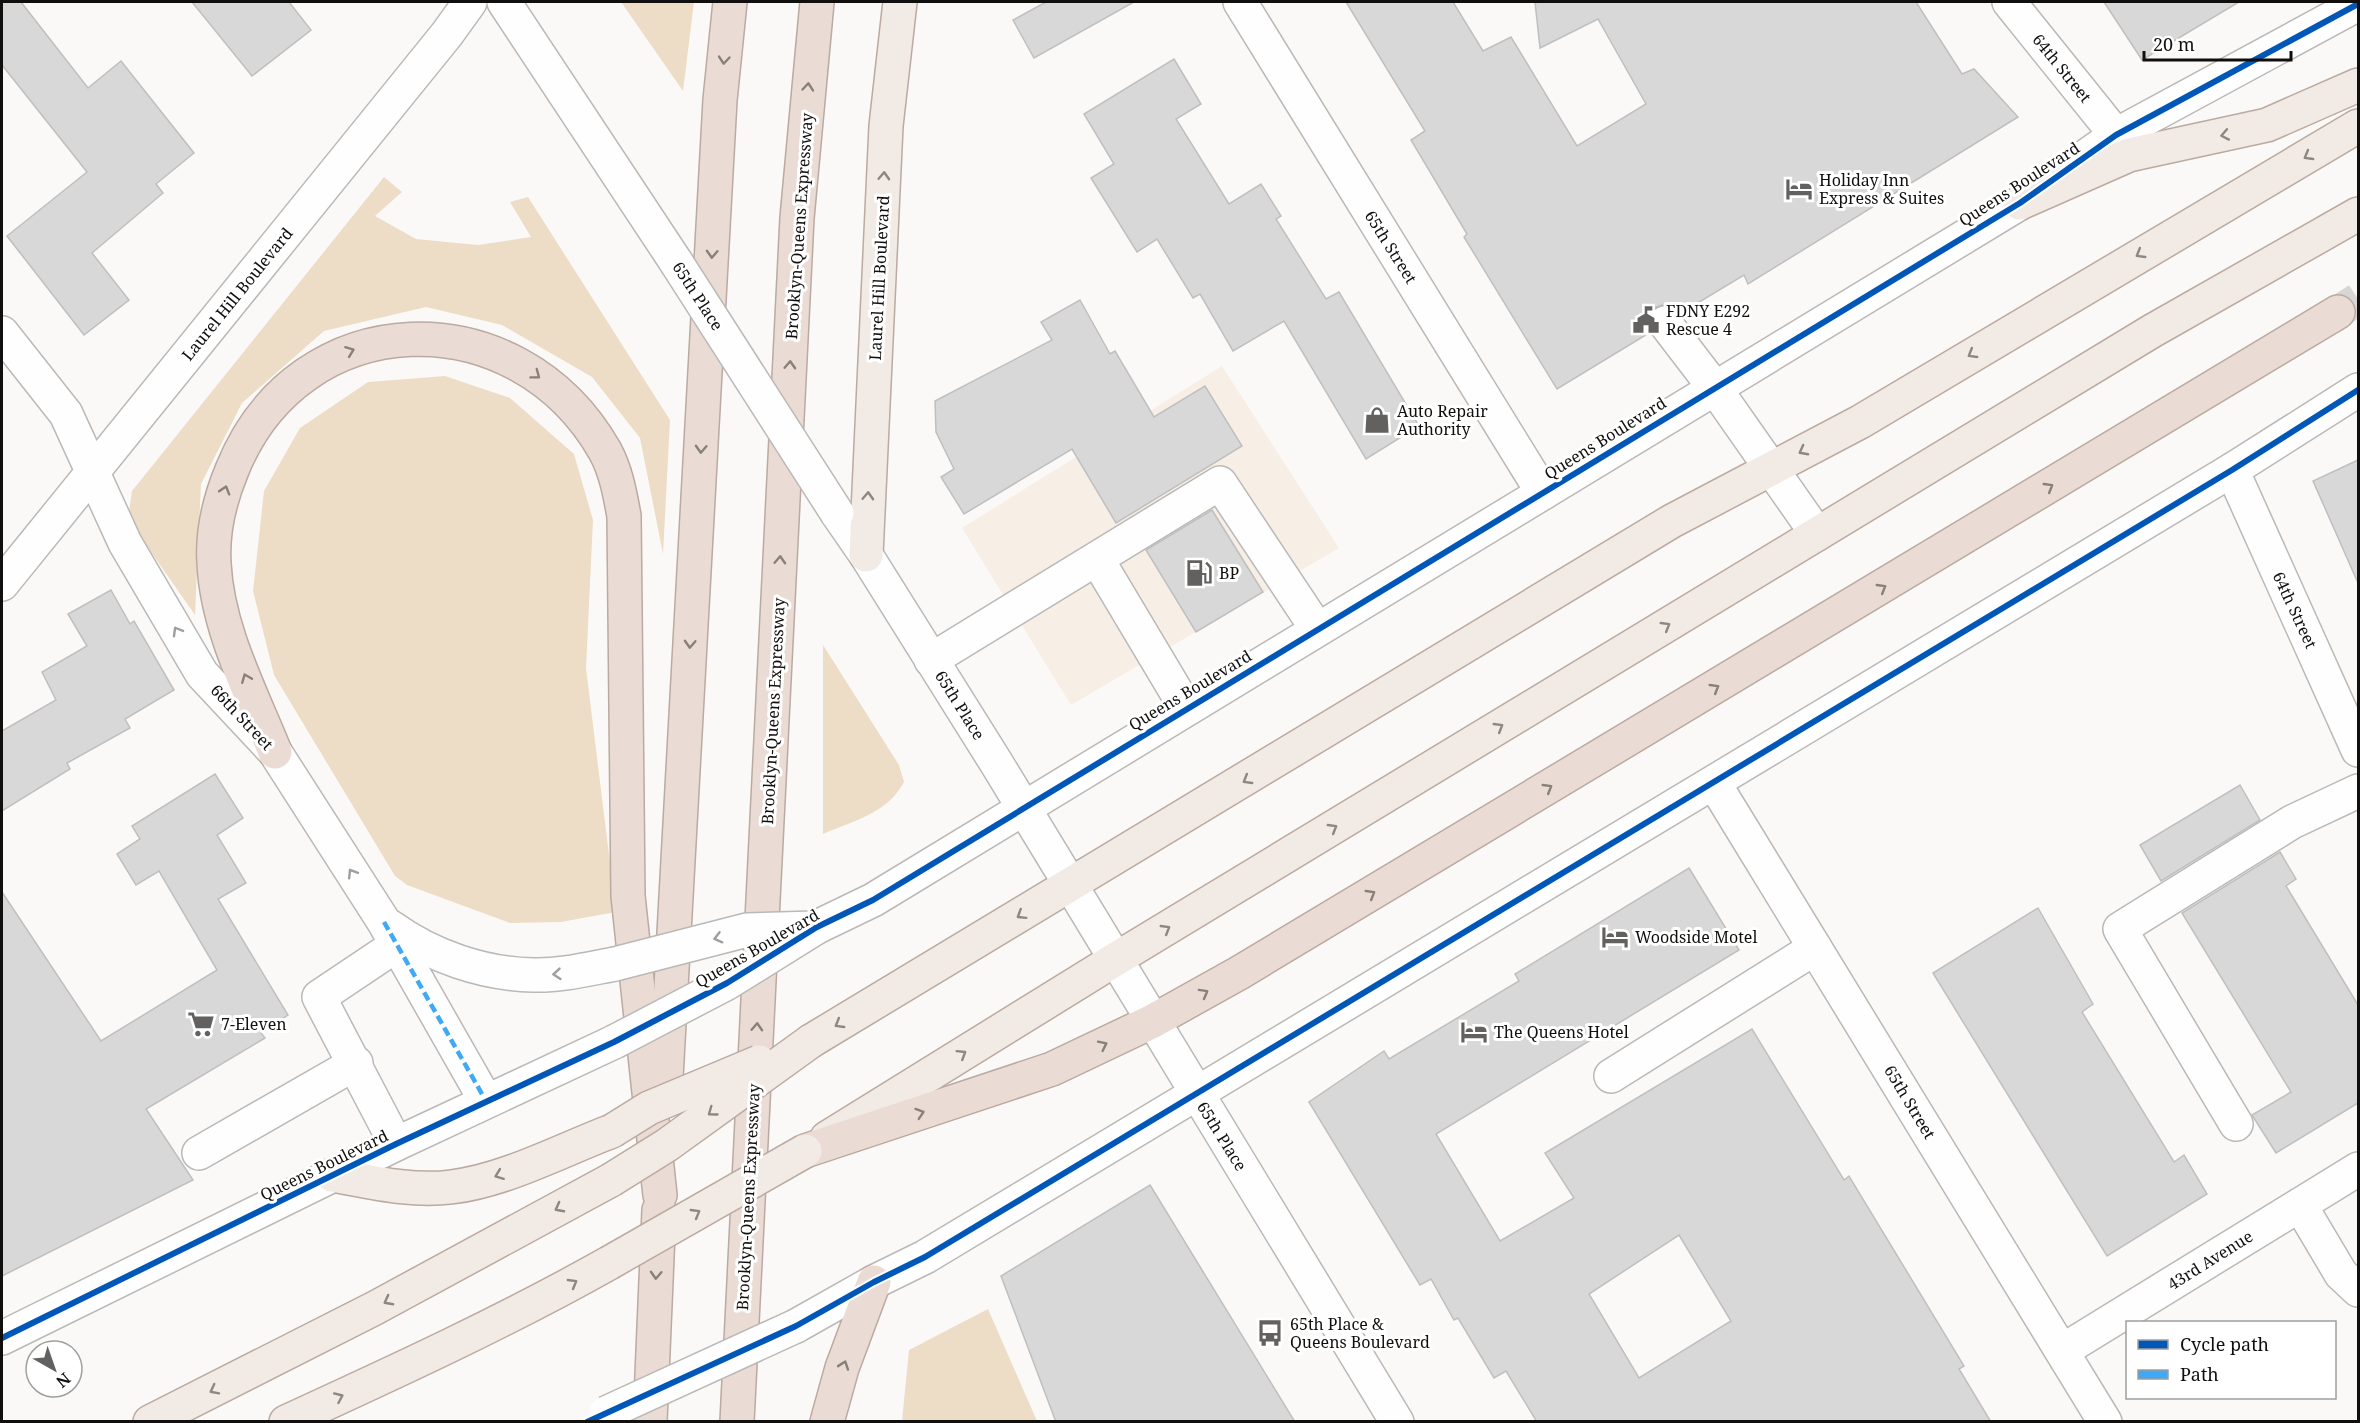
<svg xmlns="http://www.w3.org/2000/svg" width="2360" height="1423" viewBox="0 0 2360 1423" font-family="'Noto Serif',serif">
<style>
.commercial{fill:#f7eee6}
.green{fill:#edddc6}
.building{fill:#d9d8d8;stroke:#c0bfbf;stroke-width:1.5;fill-rule:evenodd}
.lines{fill:none;stroke-linecap:round;stroke-linejoin:round}
.highway-tunnel{stroke:#d8d6d4;stroke-width:33;stroke-dasharray:33 16;stroke-linecap:butt}
.minor-casing{stroke:#bab9b7;stroke-width:36}
.major-casing{stroke:#baaaa1;stroke-width:36}
.highway-casing{stroke:#baaaa1;stroke-width:36}
.minor{stroke:#fefefe;stroke-width:33}
.major{stroke:#f2eae4;stroke-width:33}
.highway{stroke:#eadcd4;stroke-width:33}
.minor-bridge-casing{stroke:#bab9b7;stroke-width:36;stroke-linecap:butt}
.major-bridge-casing{stroke:#baaaa1;stroke-width:36;stroke-linecap:butt}
.minor-bridge{stroke:#fefefe;stroke-width:33}
.major-bridge{stroke:#f2eae4;stroke-width:33}
.quiet{stroke:#3fa9f5;stroke-width:4.5;stroke-dasharray:9 4.5;stroke-linecap:butt}
.cycleway-casing{stroke:#fff;stroke-width:10}
.cycleway{stroke:#0057b8;stroke-width:6}
.oneway{stroke:#88807a}
.oneway2{stroke:#8c8783}
.oneway3{stroke:#9f9e9e}
.labels{text-anchor:middle;dominant-baseline:central;stroke-width:6;stroke-linejoin:round;paint-order:stroke}
.street-label{font-size:16px;fill:#100f0d;stroke:#fff}
.poi-label{font-size:16px;fill:#100f0d;stroke:#fff;text-anchor:start}
</style>
<rect width="100%" height="100%" fill="#fbf9f7"/>
<polygon class="commercial" points="1222,366 1339,548 1071,705 962,528"/>
<g class="green">
<polygon points="621,2 694,2 683,91"/>
<polygon points="384,177 402,192 375,216 416,239 478,245 531,237 510,202 528,197 670,420 663,554 640,438 592,377 502,325 426,307 324,331 242,403 201,484 195,615 128,519 132,491"/>
<polygon points="445,376 510,398 574,454 593,520 586,668 616,912 561,922 510,923 407,885 395,876 274,675 253,591 264,491 300,428 368,382"/>
<path d="M 823,645 L 899,765 L 904,782 C 888,813 853,821 823,834 Z"/>
<polygon points="988,1309 1037,1421 902,1421 909,1350"/>
</g>
<g class="building">
<polygon points="2,2 21,2 88,88 121,61 194,153 156,184 163,193 92,253 129,300 84,335 7,236 87,172 2,65"/>
<polygon points="192,2 289,2 311,30 252,76"/>
<polygon points="1046,2 1134,2 1034,58 1013,20"/>
<polygon points="1346,2 1453,2 1483,51 1511,37 1577,146 1646,104 1598,19 1540,48 1535,2 1916,2 1962,74 1974,69 2018,117 1748,284 1744,275 1681,313 1672,306 1662,305 1654,308 1648,316 1649,333 1557,389 1464,237 1467,234 1411,140 1425,131"/>
<polygon points="2104,2 2239,2 2142,60"/>
<polygon points="1174,59 1201,104 1176,119 1229,204 1261,184 1281,216 1276,219 1326,299 1339,292 1419,426 1366,459 1284,321 1233,351 1200,294 1193,298 1157,239 1137,252 1091,178 1114,164 1084,114"/>
<polygon points="1080,300 1110,354 1115,351 1154,417 1205,386 1242,446 1116,523 1072,449 964,514 941,477 954,469 936,432 935,401 1052,340 1041,322"/>
<polygon points="2358,460 2358,583 2313,481"/>
<polygon points="1212,510 1263,592 1196,632 1146,550"/>
<polygon points="111,590 130,624 134,621 174,690 125,719 130,728 67,763 70,769 2,811 2,731 56,700 42,672 87,646 68,614"/>
<polygon points="215,774 243,818 217,835 246,883 218,899 288,1015 261,1033 265,1038 146,1109 193,1180 2,1276 2,892 101,1041 217,970 159,871 136,885 117,854 140,839 132,826"/>
<polygon points="2240,785 2260,820 2161,881 2140,845"/>
<polygon points="2280,852 2296,879 2286,886 2358,1005 2358,1103 2276,1153 2252,1115 2291,1092 2182,913"/>
<path d="M 1689,868 L 1739,950 L 1436,1134 L 1500,1241 L 1574,1198 L 1545,1153 L 1752,1029 L 1844,1180 L 1849,1176 L 1964,1366 L 1959,1369 L 1991,1422 L 1537,1422 L 1506,1371 L 1494,1378 L 1458,1318 L 1454,1320 L 1431,1279 L 1420,1285 L 1309,1102 L 1384,1051 L 1389,1059 L 1519,981 L 1515,974 ZM 1679,1235 L 1731,1321 L 1639,1378 L 1589,1294 Z"/>
<polygon points="2038,908 2093,1004 2082,1012 2174,1162 2184,1155 2207,1194 2107,1256 1933,973"/>
<polygon points="1150,1185 1295,1422 1056,1422 1001,1276"/>
</g>
<g class="lines">
<polyline class="highway-tunnel" points="2338,312 2358,299"/>
<defs>
<g id="minor">
<polyline points="504,2 676,262"/>
<polyline points="1240,2 1543,493"/>
<polyline points="2009,2 2116,135"/>
<polyline points="1665,323 1714,387 1817,534"/>
<polyline points="2,333 66,414 125,543 202,674 275,752 384,922 486,1101"/>
<polyline points="2232,470 2358,750"/>
<polyline points="837,513 866,555 997,764 1397,1422"/>
<polyline points="1097,559 1186,708"/>
<polyline points="2,584 447,34 470,2"/>
<polyline points="931,660 1220,483 1317,629"/>
<polyline points="1714,783 2105,1422"/>
<path d="M 391,927 C 431,956 483,974 533,975 C 560,976 588,969 615,964"/>
<polyline points="817,927 873,900 2020,203 2116,135 2358,4"/>
<polyline points="1611,1076 1815,948"/>
<polyline points="2236,1124 2120,929 2292,822 2358,791"/>
<polyline points="396,1144 319,997 407,938"/>
<polyline points="199,1153 356,1063"/>
<polyline points="2300,1205 2341,1274 2358,1290"/>
<polyline points="796,1326 874,1282 925,1257 2232,470 2358,390"/>
<polyline points="2,1338 396,1144 614,1042"/>
<polyline points="2062,1351 2358,1169"/>
</g>
<g id="major">
<polyline points="2020,203 2129,155 2267,125 2358,85"/>
<polyline points="866,555 886,126 900,2"/>
<polyline points="811,1041 1672,521 1860,422 2358,126"/>
<polyline points="827,1138 1116,959 2152,331 2358,214"/>
<path d="M 332,1175 C 371,1182 412,1192 451,1187 C 504,1181 562,1150 612,1131"/>
<polyline points="150,1422 375,1308 611,1180"/>
<path d="M 286,1422 C 395,1372 504,1322 609,1263"/>
</g>
<g id="highway">
<path d="M 275,752 C 251,692 217,629 214,563 C 212,532 220,499 232,470 C 299,302 517,296 605,451 C 616,471 620,494 624,516 L 628,896 L 660,1195"/>
<polyline points="665,1096 720,100 730,2"/>
<polyline points="805,1151 1052,1069 1153,1021 1239,973 2338,312"/>
<polyline points="650,1422 659,1210"/>
<polyline points="737,1422 797,218 817,2"/>
<polyline points="827,1422 842,1368 874,1282"/>
</g>
</defs>
<use href="#minor" class="minor-casing"/>
<use href="#major" class="major-casing"/>
<use href="#highway" class="highway-casing"/>
<use href="#minor" class="minor"/>
<use href="#major" class="major"/>
<use href="#highway" class="highway"/>
<defs>
<g id="minor-bridge">
<polyline points="676,262 837,513"/>
<polyline points="615,964 747,930 815,928"/>
<polyline points="614,1042 727,983 817,927"/>
<polyline points="606,1413 796,1326"/>
</g>
<g id="major-bridge">
<polyline points="612,1131 649,1108 759,1062"/>
<polyline points="611,1180 667,1145 811,1041"/>
<polyline points="609,1263 805,1151"/>
</g>
</defs>
<use href="#minor-bridge" class="minor-bridge-casing"/>
<use href="#major-bridge" class="major-bridge-casing"/>
<use href="#minor-bridge" class="minor-bridge"/>
<use href="#major-bridge" class="major-bridge"/>
<polyline class="quiet" points="384,922 486,1101"/>
<defs>
<g id="cycleway">
<polyline points="2,1338 396,1144 614,1042 727,983 817,927 873,900 2020,203 2116,135 2358,4"/>
<polyline points="587,1422 796,1326 874,1282 925,1257 2232,470 2358,390"/>
</g>
</defs>
<use href="#cycleway" class="cycleway-casing"/>
<use href="#cycleway" class="cycleway"/>
</g>
<defs><path id="oneway-chevron" d="M-2-3.5L2.5 0L-2 3.5" fill="none" stroke-width="1.6" stroke-linecap="round" stroke-linejoin="round" transform="scale(1.5)"/></defs>
<g class="oneway">
<use href="#oneway-chevron" transform="translate(724 60) rotate(95)"/>
<use href="#oneway-chevron" transform="translate(808 87) rotate(-85)"/>
<use href="#oneway-chevron" transform="translate(712 254) rotate(93)"/>
<use href="#oneway-chevron" transform="translate(350 351) rotate(-21)"/>
<use href="#oneway-chevron" transform="translate(790 365) rotate(-87)"/>
<use href="#oneway-chevron" transform="translate(536 375) rotate(37)"/>
<use href="#oneway-chevron" transform="translate(701 449) rotate(93)"/>
<use href="#oneway-chevron" transform="translate(2049 487) rotate(-31)"/>
<use href="#oneway-chevron" transform="translate(225 490) rotate(-73)"/>
<use href="#oneway-chevron" transform="translate(780 560) rotate(-87)"/>
<use href="#oneway-chevron" transform="translate(1882 588) rotate(-31)"/>
<use href="#oneway-chevron" transform="translate(690 644) rotate(93)"/>
<use href="#oneway-chevron" transform="translate(246 678) rotate(-112)"/>
<use href="#oneway-chevron" transform="translate(1715 688) rotate(-31)"/>
<use href="#oneway-chevron" transform="translate(1548 788) rotate(-31)"/>
<use href="#oneway-chevron" transform="translate(1371 894) rotate(-31)"/>
<use href="#oneway-chevron" transform="translate(1204 993) rotate(-29)"/>
<use href="#oneway-chevron" transform="translate(757 1027) rotate(-87)"/>
<use href="#oneway-chevron" transform="translate(1103 1045) rotate(-26)"/>
<use href="#oneway-chevron" transform="translate(920 1113) rotate(-18)"/>
<use href="#oneway-chevron" transform="translate(656 1275) rotate(93)"/>
<use href="#oneway-chevron" transform="translate(844 1365) rotate(-71)"/>
</g>
<g class="oneway2">
<use href="#oneway-chevron" transform="translate(2225 135) rotate(169)"/>
<use href="#oneway-chevron" transform="translate(2308 156) rotate(150)"/>
<use href="#oneway-chevron" transform="translate(884 176) rotate(-87)"/>
<use href="#oneway-chevron" transform="translate(2140 254) rotate(149)"/>
<use href="#oneway-chevron" transform="translate(1972 354) rotate(149)"/>
<use href="#oneway-chevron" transform="translate(1803 451) rotate(152)"/>
<use href="#oneway-chevron" transform="translate(868 496) rotate(-87)"/>
<use href="#oneway-chevron" transform="translate(1666 626) rotate(-31)"/>
<use href="#oneway-chevron" transform="translate(1499 727) rotate(-31)"/>
<use href="#oneway-chevron" transform="translate(1247 780) rotate(149)"/>
<use href="#oneway-chevron" transform="translate(1333 828) rotate(-31)"/>
<use href="#oneway-chevron" transform="translate(1021 915) rotate(148)"/>
<use href="#oneway-chevron" transform="translate(1166 929) rotate(-31)"/>
<use href="#oneway-chevron" transform="translate(839 1024) rotate(149)"/>
<use href="#oneway-chevron" transform="translate(962 1054) rotate(-32)"/>
<use href="#oneway-chevron" transform="translate(712 1112) rotate(144)"/>
<use href="#oneway-chevron" transform="translate(499 1175) rotate(159)"/>
<use href="#oneway-chevron" transform="translate(559 1208) rotate(152)"/>
<use href="#oneway-chevron" transform="translate(696 1213) rotate(-30)"/>
<use href="#oneway-chevron" transform="translate(573 1283) rotate(-30)"/>
<use href="#oneway-chevron" transform="translate(388 1301) rotate(152)"/>
<use href="#oneway-chevron" transform="translate(214 1390) rotate(153)"/>
<use href="#oneway-chevron" transform="translate(339 1397) rotate(-24)"/>
</g>
<g class="oneway3">
<use href="#oneway-chevron" transform="translate(177 631) rotate(-120)"/>
<use href="#oneway-chevron" transform="translate(352 873) rotate(-122)"/>
<use href="#oneway-chevron" transform="translate(718 938) rotate(165)"/>
<use href="#oneway-chevron" transform="translate(557 974) rotate(175)"/>
</g>
<defs>
<symbol id="hotel-bare" viewBox="-9 -9 18 18"><path d="M-6-4.5h1.5V1H6V5H4.5V3h-9V5H-6ZM-4 0a1.8 1.8 0 1 1 3.6 0ZM.5 0V-2.5h3Q6-2.5 6 0Z" fill="#62615f" stroke="#fff" stroke-width="2.5" paint-order="stroke"/></symbol>
<symbol id="civic-bare" viewBox="-9 -9 18 18"><path d="M-.6-6.5H3V-4.5H.6V-3L4-1V1h2V6H-6V1h2V-1L-.6-3ZM-1.2 2.5V6h2.4V2.5Z" fill="#62615f" stroke="#fff" stroke-width="2.5" paint-order="stroke"/></symbol>
<symbol id="shop-bare" viewBox="-9 -9 18 18"><path d="M-5-2.5h2.3a2.7 3.5 0 0 1 5.4 0H5L5.5 6h-11ZM-1.5-2.5h3a1.5 2.3 0 0 0-3 0Z" fill="#62615f" stroke="#fff" stroke-width="2.5" paint-order="stroke"/></symbol>
<symbol id="fuel-bare" viewBox="-9 -9 18 18"><path d="M-5.5-6h7V0h2V4h1.3V-2.5L3-4.5l.8-.8L6-3V5H2.5V1h-1V6h-7ZM-4.2-4.7v3.2H.2V-4.7Z" fill="#62615f" stroke="#fff" stroke-width="2.5" paint-order="stroke"/></symbol>
<symbol id="supermarket-bare" viewBox="-9 -9 18 18"><path d="M-6-5.5h2.5l.6 2H6L4.5 2H-2.5L-4.4-4H-6ZM-1.5 3.2a1.3 1.3 0 1 0 .1 0ZM3 3.2a1.3 1.3 0 1 0 .1 0Z" fill="#62615f" stroke="#fff" stroke-width="2.5" paint-order="stroke"/></symbol>
<symbol id="bus-bare" viewBox="-9 -9 18 18"><path d="M-5-6H5V4H4V6H2V4H-2V6H-4V4H-5ZM-3.5-4V0h7V-4ZM-3.5 1.2v1.5H-2V1.2ZM2 1.2v1.5H3.5V1.2Z" fill="#62615f" stroke="#fff" stroke-width="2.5" paint-order="stroke"/></symbol>
</defs>
<g fill-rule="evenodd">
<use href="#hotel-bare" x="1780" y="170" width="38" height="38"/>
<use href="#civic-bare" x="1627" y="301" width="38" height="38"/>
<use href="#shop-bare" x="1358" y="401" width="38" height="38"/>
<use href="#fuel-bare" x="1180" y="554" width="38" height="38"/>
<use href="#hotel-bare" x="1596" y="918" width="38" height="38"/>
<use href="#supermarket-bare" x="182" y="1005" width="38" height="38"/>
<use href="#hotel-bare" x="1455" y="1013" width="38" height="38"/>
<use href="#bus-bare" x="1251" y="1314" width="38" height="38"/>
</g>
<g class="labels">
<g class="street-label">
<text transform="translate(2062 68) rotate(51)">64th Street</text>
<text transform="translate(2019 184) rotate(-33)">Queens Boulevard</text>
<text transform="translate(799 226) rotate(-86)">Brooklyn-Queens Expressway</text>
<text transform="translate(1391 247) rotate(58)">65th Street</text>
<text transform="translate(879 278) rotate(-87)">Laurel Hill Boulevard</text>
<text transform="translate(237 294) rotate(-51)">Laurel Hill Boulevard</text>
<text transform="translate(698 296) rotate(57)">65th Place</text>
<text transform="translate(1605 438) rotate(-32)">Queens Boulevard</text>
<text transform="translate(2295 610) rotate(65)">64th Street</text>
<text transform="translate(1190 690) rotate(-31)">Queens Boulevard</text>
<text transform="translate(960 705) rotate(58)">65th Place</text>
<text transform="translate(773 711) rotate(-87)">Brooklyn-Queens Expressway</text>
<text transform="translate(242 717) rotate(47)">66th Street</text>
<text transform="translate(757 948) rotate(-30)">Queens Boulevard</text>
<text transform="translate(1910 1102) rotate(59)">65th Street</text>
<text transform="translate(1222 1136) rotate(58)">65th Place</text>
<text transform="translate(324 1165) rotate(-26)">Queens Boulevard</text>
<text transform="translate(748 1197) rotate(-87)">Brooklyn-Queens Expressway</text>
<text transform="translate(2210 1260) rotate(-32)">43rd Avenue</text>
</g>
<g class="poi-label">
<text x="1819" y="180">Holiday Inn<tspan x="1819" dy="18">Express &amp; Suites</tspan></text>
<text x="1666" y="311">FDNY E292<tspan x="1666" dy="18">Rescue 4</tspan></text>
<text x="1397" y="411">Auto Repair<tspan x="1397" dy="18">Authority</tspan></text>
<text x="1219" y="573">BP</text>
<text x="1635" y="937">Woodside Motel</text>
<text x="221" y="1024">7-Eleven</text>
<text x="1494" y="1032">The Queens Hotel</text>
<text x="1290" y="1324">65th Place &amp;<tspan x="1290" dy="18">Queens Boulevard</tspan></text>
</g>
</g>
<rect width="2360" height="1423" fill="none" stroke="#100f0d" stroke-width="6"/>
<rect x="2126" y="1321" width="210" height="78" fill="#ffffff" stroke="#9f9f9e" stroke-width="1.5"/>
<rect x="2138" y="1340" width="30" height="9" fill="#0057b8" stroke="#9f9f9e" stroke-width="1.5"/>
<text x="2180" y="1351" font-size="18" fill="#100f0d">Cycle path</text>
<rect x="2138" y="1370" width="30" height="9" fill="#3fa9f5" stroke="#9f9f9e" stroke-width="1.5"/>
<text x="2180" y="1381" font-size="18" fill="#100f0d">Path</text>
<g transform="translate(54 1369) rotate(140)"><circle r="28" fill="#ffffff" stroke="#9f9f9e" stroke-width="1.5"/>
<path d="M0-4.5L10 22L0 15L-10 22Z" fill="#62615f"/>
<text y="-9" font-size="16" font-weight="bold" text-anchor="middle" fill="#100f0d">N</text>
</g>
<path d="M2144 51v9h147v-9" fill="none" stroke="#100f0d" stroke-width="3"/>
<text x="2153" y="51" font-size="18" fill="#100f0d" stroke="#ffffff" stroke-width="4.5" paint-order="stroke">20 m</text>
</svg>
